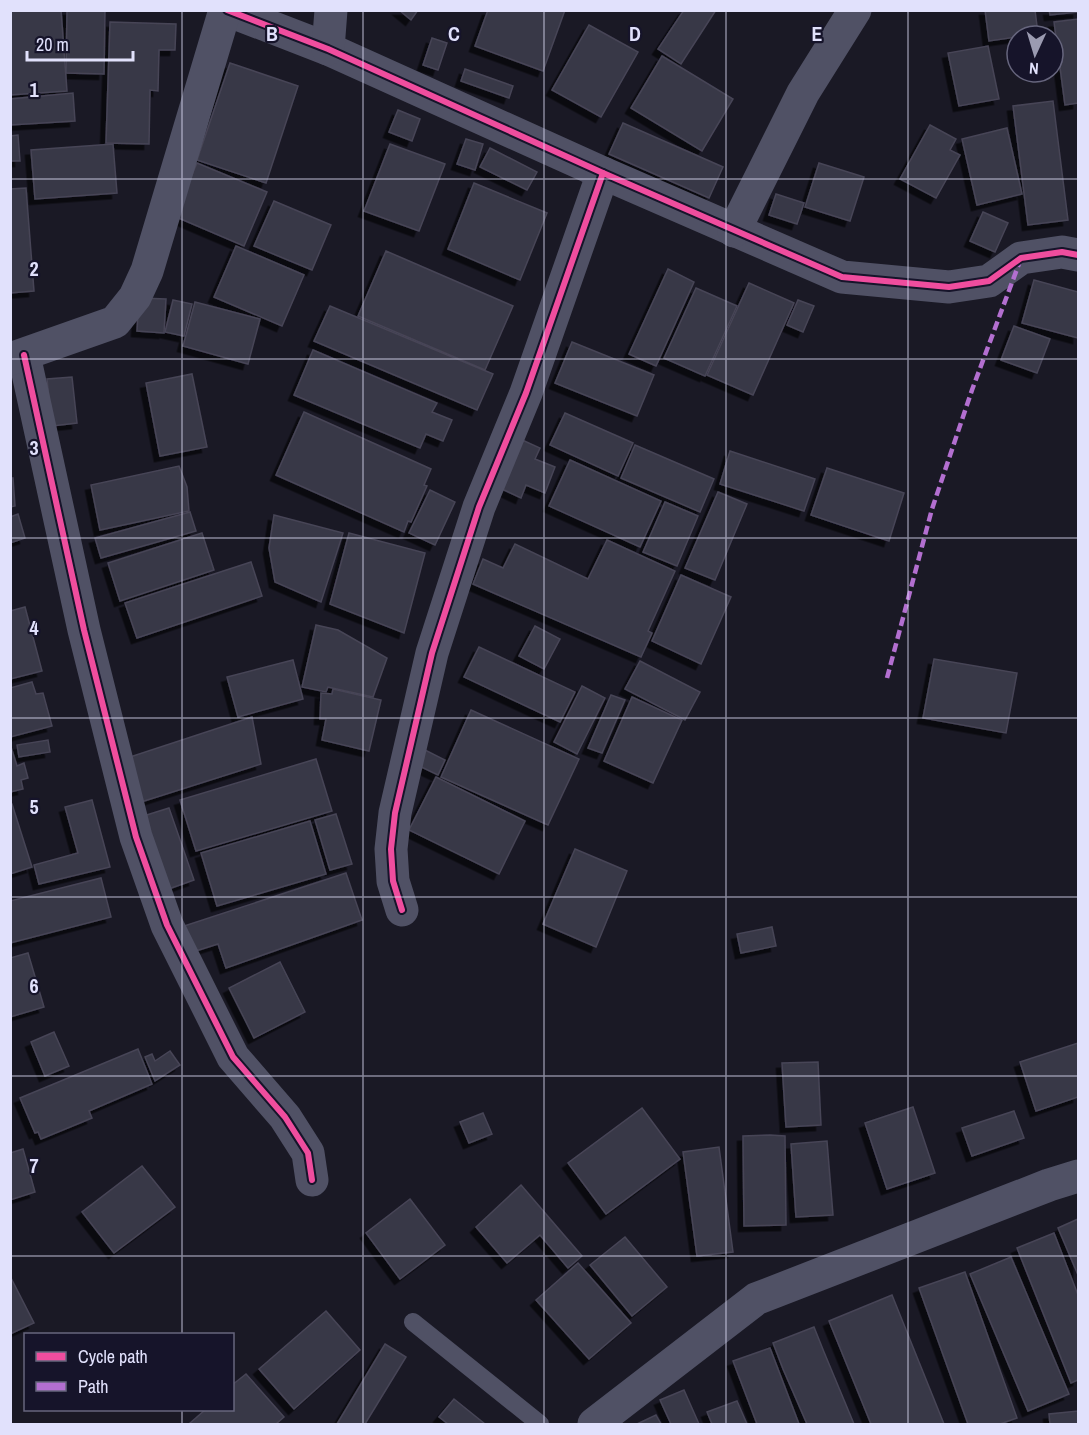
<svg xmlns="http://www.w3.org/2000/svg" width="1089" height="1435" viewBox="0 0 1089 1435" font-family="'Archivo Narrow',sans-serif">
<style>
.building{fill:#393846;stroke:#474557;stroke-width:1.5;filter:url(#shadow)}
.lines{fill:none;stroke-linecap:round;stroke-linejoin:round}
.service{stroke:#505165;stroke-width:18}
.minor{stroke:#505165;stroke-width:33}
.quiet{stroke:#b36fd0;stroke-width:4.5;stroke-dasharray:9 4.5;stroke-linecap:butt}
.cycleway-casing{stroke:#16142a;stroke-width:10}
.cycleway{stroke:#ef4d9e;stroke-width:6}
.grid{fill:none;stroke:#e1e1fc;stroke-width:1.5;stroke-opacity:0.55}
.grid-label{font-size:20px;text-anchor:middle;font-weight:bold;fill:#e1e1fc;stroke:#16142a;stroke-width:4.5;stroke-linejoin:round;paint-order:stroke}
</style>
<defs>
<filter id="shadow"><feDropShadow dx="-5.5" dy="5.5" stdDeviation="0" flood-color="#0009"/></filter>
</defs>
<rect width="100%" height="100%" fill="#1a1925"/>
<g class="building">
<polygon points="10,10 61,10 67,91 10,95"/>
<polygon points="67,10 105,10 104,74 66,73"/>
<polygon points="399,10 418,10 411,20"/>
<polygon points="488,10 565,10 543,71 475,46"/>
<polygon points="684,10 716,10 681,64 658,49"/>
<polygon points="985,10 1035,10 1038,34 989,41"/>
<polygon points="1049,10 1078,10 1078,12 1050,15"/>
<polygon points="1078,19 1078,103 1065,105 1054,22"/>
<polygon points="110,22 176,24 175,50 159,50 158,91 150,90 149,144 106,143"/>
<polygon points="589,25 638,52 601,117 552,90"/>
<polygon points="432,38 447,43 438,70 423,65"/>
<polygon points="988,46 999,99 959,106 948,53"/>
<polygon points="662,56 733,99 702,151 631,108"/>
<polygon points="230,63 298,86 266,183 197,160"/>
<polygon points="465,69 513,86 509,98 461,81"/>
<polygon points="73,93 75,121 10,125 10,99"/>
<polygon points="1053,101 1068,220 1028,225 1013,106"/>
<polygon points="398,110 420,119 412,141 389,132"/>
<polygon points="623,123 723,167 709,198 609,154"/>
<polygon points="930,125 956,139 950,150 960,155 936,198 900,179"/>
<polygon points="1007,128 1022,194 977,205 962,139"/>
<polygon points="18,135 20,161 10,161 10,136"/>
<polygon points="466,139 483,144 475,170 457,164"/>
<polygon points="113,144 117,193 35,199 31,150"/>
<polygon points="390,144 445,164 419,231 364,211"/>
<polygon points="490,148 537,172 527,190 480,167"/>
<polygon points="197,163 267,192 244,246 174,216"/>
<polygon points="819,163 864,177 850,221 805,207"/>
<polygon points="474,183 547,213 520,280 448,249"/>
<polygon points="26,188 34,291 10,293 10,189"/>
<polygon points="776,194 804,203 797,224 769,215"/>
<polygon points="274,201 331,225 312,270 254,246"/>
<polygon points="983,212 1008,223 995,252 970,241"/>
<polygon points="236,246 304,275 282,326 214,297"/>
<polygon points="386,251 513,306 485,370 358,316"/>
<polygon points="668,269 694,282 656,366 629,354"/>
<polygon points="1034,280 1078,292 1078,338 1022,323"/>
<polygon points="749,283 794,303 753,395 707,375"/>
<polygon points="696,288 737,306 705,376 664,358"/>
<polygon points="139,298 166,299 164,333 137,331"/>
<polygon points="173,300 192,304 184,336 165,332"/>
<polygon points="798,300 814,306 803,332 787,325"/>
<polygon points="195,302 260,319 248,364 183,346"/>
<polygon points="330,306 493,374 477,410 314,341"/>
<polygon points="1014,326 1050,339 1037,373 1001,360"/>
<polygon points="572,342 654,375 637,416 555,383"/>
<polygon points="313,350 437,403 432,412 452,420 443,441 426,434 420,448 294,395"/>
<polygon points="192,374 207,447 160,456 146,383"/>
<polygon points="72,377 77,423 52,426 47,379"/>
<polygon points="304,412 431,469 424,485 427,486 411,522 408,521 404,532 276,475"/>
<polygon points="565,413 633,443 618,476 550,445"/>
<polygon points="520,439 540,448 535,459 555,467 545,493 526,485 521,498 502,489"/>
<polygon points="635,445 714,479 700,512 621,478"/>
<polygon points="730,451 815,479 804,511 720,484"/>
<polygon points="570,460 661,501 640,547 549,506"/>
<polygon points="179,466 187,487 189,511 100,530 91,485"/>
<polygon points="827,468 904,493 889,541 811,515"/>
<polygon points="10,478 13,478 15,506 10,507"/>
<polygon points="430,490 455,502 435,545 409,533"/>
<polygon points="718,492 747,504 715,580 685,568"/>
<polygon points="665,502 698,516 677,566 643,552"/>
<polygon points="190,512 196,531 101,558 95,538"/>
<polygon points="18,514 25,538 10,543 10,517"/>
<polygon points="274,515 343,533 321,602 275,582 269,548"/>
<polygon points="202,533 214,570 120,601 108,563"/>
<polygon points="349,533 425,553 404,633 330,604"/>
<polygon points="607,540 675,571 648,631 652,633 641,657 473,584 483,559 503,568 515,544 588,579"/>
<polygon points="251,562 262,596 137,638 125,603"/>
<polygon points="681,575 731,597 701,664 652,641"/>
<polygon points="25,607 42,671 10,679 10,611"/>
<polygon points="316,625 338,630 387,658 373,697 328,687 326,692 302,687"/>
<polygon points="535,626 560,639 544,669 519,656"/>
<polygon points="479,647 575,692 560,722 464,677"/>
<polygon points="934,659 1017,673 1006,733 923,718"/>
<polygon points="293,660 303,699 238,717 227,677"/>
<polygon points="640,661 700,692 685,720 625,689"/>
<polygon points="32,682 36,694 43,693 52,726 10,737 10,688"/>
<polygon points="582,686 605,698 577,754 554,742"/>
<polygon points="333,689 381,700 369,751 322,740 326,719 320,719 321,693 332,694"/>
<polygon points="611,695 625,700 602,753 588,748"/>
<polygon points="632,697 682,720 653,783 604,761"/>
<polygon points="471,710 579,759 548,825 441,777"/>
<polygon points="252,717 261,764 141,802 127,758"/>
<polygon points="48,740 50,752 19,757 17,745"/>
<polygon points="11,747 17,766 24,763 28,778 21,780 23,789 10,792"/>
<polygon points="423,749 445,760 438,775 415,764"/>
<polygon points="316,759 332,811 196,851 180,800"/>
<polygon points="436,777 525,821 499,874 409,830"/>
<polygon points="92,800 110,867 39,884 34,865 78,853 65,807"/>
<polygon points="10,804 12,804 32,867 10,874"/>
<polygon points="169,808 194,880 163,891 137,818"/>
<polygon points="336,814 352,864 330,870 315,820"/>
<polygon points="310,821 326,874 217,906 201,853"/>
<polygon points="575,849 627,871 596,947 543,924"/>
<polygon points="346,873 362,920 226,968 218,944 183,955 175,929"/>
<polygon points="101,878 111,917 10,943 10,901"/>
<polygon points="772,927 776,946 741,953 737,934"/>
<polygon points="28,953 44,1007 10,1017 10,958"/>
<polygon points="280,962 305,1012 254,1038 229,988"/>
<polygon points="54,1032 69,1066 45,1076 31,1042"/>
<polygon points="1078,1043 1078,1097 1036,1111 1020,1062"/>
<polygon points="138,1049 152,1084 89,1111 92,1118 41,1139 38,1132 35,1133 20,1098"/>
<polygon points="170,1051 180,1065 155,1081 145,1057 152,1054 155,1061"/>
<polygon points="818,1062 821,1125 786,1127 782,1063"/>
<polygon points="913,1107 935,1173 887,1189 865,1123"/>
<polygon points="642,1108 680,1159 606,1214 568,1163"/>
<polygon points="1014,1111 1024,1138 972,1156 962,1128"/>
<polygon points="483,1113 492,1134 469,1143 460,1122"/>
<polygon points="770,1135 785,1136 786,1225 744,1226 743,1136"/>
<polygon points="827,1141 833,1215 796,1217 791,1144"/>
<polygon points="719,1147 733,1252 697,1256 683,1152"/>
<polygon points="23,1149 35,1192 10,1200 10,1153"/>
<polygon points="142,1166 175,1207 114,1253 82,1212"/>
<polygon points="521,1185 582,1256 568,1268 540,1235 507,1263 476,1227"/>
<polygon points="410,1199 445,1245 400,1279 366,1233"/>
<polygon points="1078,1219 1078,1275 1058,1228"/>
<polygon points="1054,1233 1078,1295 1078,1380 1071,1383 1017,1248"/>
<polygon points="625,1237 667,1287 632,1316 590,1265"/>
<polygon points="1011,1257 1069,1394 1028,1411 970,1274"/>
<polygon points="578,1263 631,1323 589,1359 536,1300"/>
<polygon points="965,1272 1017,1418 1000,1424 968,1424 919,1288"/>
<polygon points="10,1276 34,1323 10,1334"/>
<polygon points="892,1295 944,1424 871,1424 829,1321"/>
<polygon points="326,1311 360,1350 294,1409 259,1369"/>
<polygon points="814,1327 824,1352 854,1424 807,1424 783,1369 773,1343"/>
<polygon points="385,1344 406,1357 365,1424 337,1424"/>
<polygon points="770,1348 799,1424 757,1424 733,1361"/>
<polygon points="246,1374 284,1417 276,1424 189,1424 205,1410 232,1410 232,1385"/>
<polygon points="684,1390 699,1424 671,1424 660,1400"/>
<polygon points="454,1399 485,1424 448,1424 439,1417"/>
<polygon points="737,1401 747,1424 712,1424 707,1412"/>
<polygon points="1078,1411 1078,1424 1050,1424 1049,1414"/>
<polygon points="656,1415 661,1424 637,1424"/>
</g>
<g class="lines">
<polyline class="service" points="413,1322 540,1424"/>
<g class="minor">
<polyline points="227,10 328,49 603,173 842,277 949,287 989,281 1021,258 1062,252 1078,255"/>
<polyline points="328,49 331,10"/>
<polyline points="734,231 803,93 855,10"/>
<polyline points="24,355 84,630 136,837 167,925 233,1057 285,1117 308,1153 312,1180"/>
<polyline points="10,359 115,322 135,297 147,271 225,10"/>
<polyline points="402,910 393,881 391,849 395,813 432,653 479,507 526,393 603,173"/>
<polyline points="594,1424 756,1299 1049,1185 1078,1176"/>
</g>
<polyline class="quiet" points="887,678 932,509 972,390 1020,261"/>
<defs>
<g id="cycleway">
<polyline points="227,10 328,49 603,173 842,277 949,287 989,281 1021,258 1062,252 1078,255"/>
<polyline points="24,355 84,630 136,837 167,925 233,1057 285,1117 308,1153 312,1180"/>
<polyline points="402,910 393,881 391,849 395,813 432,653 479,507 526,393 603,173"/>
</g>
</defs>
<use href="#cycleway" class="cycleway-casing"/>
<use href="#cycleway" class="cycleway"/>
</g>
<path class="grid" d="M 182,10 L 182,1334M 363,10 L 363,1424M 544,10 L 544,1424M 726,10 L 726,1424M 908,10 L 908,1424M 10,179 L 1078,179M 10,359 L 1078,359M 10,538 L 1078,538M 10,718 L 1078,718M 10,897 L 1078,897M 10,1076 L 1078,1076M 10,1256 L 1078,1256M 182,1410 L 182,1424"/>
<g class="grid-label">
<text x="272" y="41">B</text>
<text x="454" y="41">C</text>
<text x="635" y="41">D</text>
<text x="817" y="41">E</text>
<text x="34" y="97">1</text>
<text x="34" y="276">2</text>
<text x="34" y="455">3</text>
<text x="34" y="635">4</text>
<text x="34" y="814">5</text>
<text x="34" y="993">6</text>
<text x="34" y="1173">7</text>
</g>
<rect width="1089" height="1435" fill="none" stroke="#e1e1fc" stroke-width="24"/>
<rect x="24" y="1333" width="210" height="78" fill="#16142a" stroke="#67667e" stroke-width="1.5"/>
<rect x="36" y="1352" width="30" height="9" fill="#ef4d9e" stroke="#67667e" stroke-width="1.5"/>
<text x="78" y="1363" font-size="18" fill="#e1e1fc">Cycle path</text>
<rect x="36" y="1382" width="30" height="9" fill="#b36fd0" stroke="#67667e" stroke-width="1.5"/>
<text x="78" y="1393" font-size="18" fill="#e1e1fc">Path</text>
<g transform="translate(1035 54) rotate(184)"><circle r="28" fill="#16142a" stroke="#67667e" stroke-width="1.5"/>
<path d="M0-4.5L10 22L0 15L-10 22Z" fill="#9b9bb1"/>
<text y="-9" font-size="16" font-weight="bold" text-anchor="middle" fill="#e1e1fc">N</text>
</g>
<path d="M27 51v9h106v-9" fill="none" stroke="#e1e1fc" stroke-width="3"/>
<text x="36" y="51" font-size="18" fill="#e1e1fc" stroke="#16142a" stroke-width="4.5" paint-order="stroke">20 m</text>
</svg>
